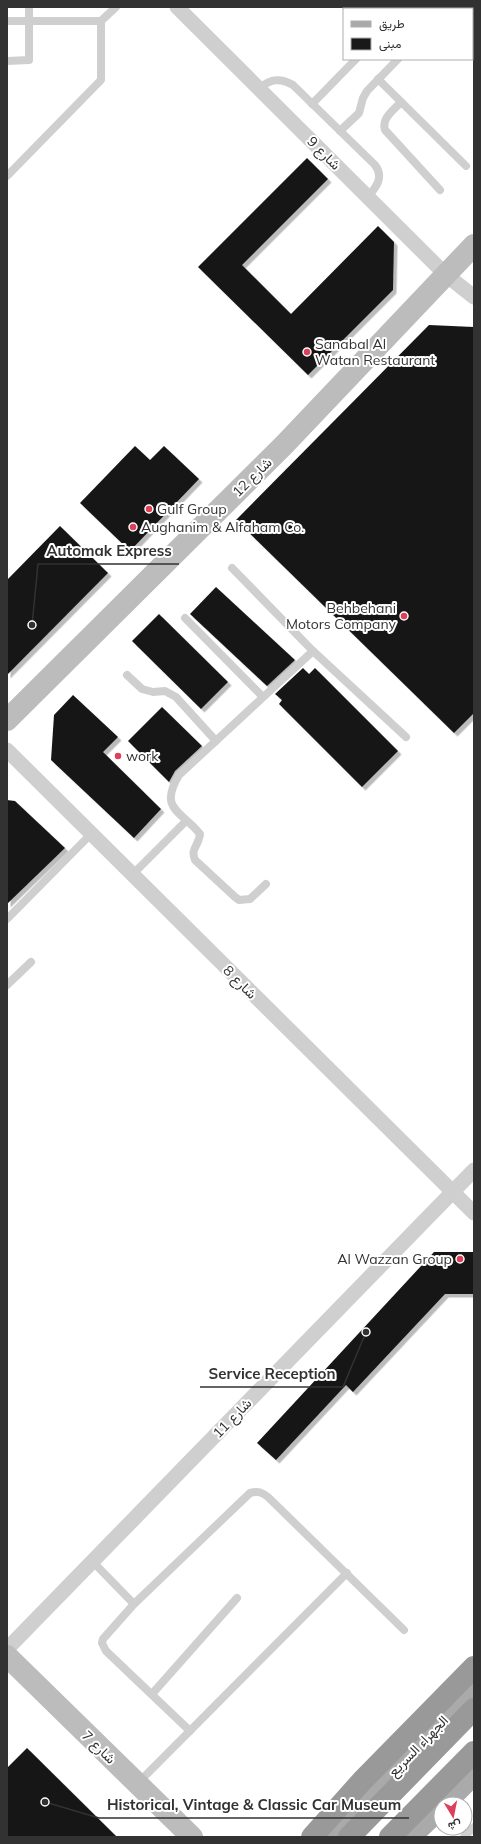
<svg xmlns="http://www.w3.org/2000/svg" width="481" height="1844" viewBox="0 0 481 1844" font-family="Mulish,Vazirmatn,sans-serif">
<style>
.building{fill:#191919;filter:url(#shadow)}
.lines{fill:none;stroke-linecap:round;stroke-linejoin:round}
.lane{stroke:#cfcfcf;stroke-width:8}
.street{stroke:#cfcfcf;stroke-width:15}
.secondary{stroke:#bcbcbc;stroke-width:22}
.primary{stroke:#aaa;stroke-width:22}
.highway{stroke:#999;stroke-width:22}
.poi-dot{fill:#dc415a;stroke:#fff;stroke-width:1.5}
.labels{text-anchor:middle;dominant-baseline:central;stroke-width:4;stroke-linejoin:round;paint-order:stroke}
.street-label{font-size:14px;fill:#323232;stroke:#fff}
.poi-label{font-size:14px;fill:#323232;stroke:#fff;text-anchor:start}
.leader{fill:none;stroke:#323232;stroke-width:1.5}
.callout-dot{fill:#323232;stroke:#fff;stroke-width:1.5}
.callout-label{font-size:15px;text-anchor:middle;font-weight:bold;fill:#323232;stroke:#fff;stroke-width:4;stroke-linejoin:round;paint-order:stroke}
</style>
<defs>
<filter id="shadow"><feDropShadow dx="3.5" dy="3.5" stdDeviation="0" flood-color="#0004"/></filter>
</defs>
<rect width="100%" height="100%" fill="#fff"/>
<g class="building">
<polygon points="307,158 328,179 242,265 291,314 378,226 394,242 393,290 308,375 198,267"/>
<polygon points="429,325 474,327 474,713 454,733 236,520"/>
<polygon points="135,446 150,460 164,446 199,479 130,551 80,503"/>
<polygon points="60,526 108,573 7,675 7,580"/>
<polygon points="216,587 295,660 267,686 190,614"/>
<polygon points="159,614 228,682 201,709 132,641"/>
<polygon points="303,668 309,674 315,668 398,751 362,787 279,704 282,700 275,694"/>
<polygon points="73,695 118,737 103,752 161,809 134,838 51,760 54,715"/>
<polygon points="162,707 202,746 175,771 169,782 128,741"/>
<polygon points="7,800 15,801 65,848 7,904"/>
<polygon points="434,1252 474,1252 474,1294 445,1294 353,1392 346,1385 276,1460 257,1443"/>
<polygon points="27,1748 117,1837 7,1837 7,1768"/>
</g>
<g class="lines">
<g class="lane">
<polyline points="391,7 392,9"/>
<polyline points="7,21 101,21 116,7"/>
<polyline points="472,53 474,55"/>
<polyline points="7,61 29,60 29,7"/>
<polyline points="378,79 466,166"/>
<path d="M 259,89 C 270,78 281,78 293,85 L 375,165 C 384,177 377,186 368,197"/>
<path d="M 401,102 C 394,110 381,118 385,130 L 440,190"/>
<polyline points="312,104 356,59"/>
<polyline points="340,131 359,113 363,98 367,91 398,59"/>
<polyline points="7,176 101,80 101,21"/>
<polyline points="232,568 313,651 406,737"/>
<polyline points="185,618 263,697"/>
<polyline points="127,675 142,689 153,692 165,691 176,697 216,741"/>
<polyline points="132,875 186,821"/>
<path d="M 266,884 L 250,899 L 239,900 L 235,897 L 195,860 C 190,848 199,846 200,834 C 182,811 158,810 179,775 L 313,651"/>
<polyline points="7,919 91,834"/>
<polyline points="7,985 31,962"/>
<polyline points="92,1561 134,1604"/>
<polyline points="152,1694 237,1598"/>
<path d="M 190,1731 L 106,1651 L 102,1643 L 103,1639 L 134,1604 L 250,1493 C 258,1491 262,1492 268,1497 L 404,1630"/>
<polyline points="138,1783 347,1573"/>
<polyline points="464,1837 474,1827"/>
</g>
<g class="street">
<polyline points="177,7 445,274 474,297"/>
<polyline points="7,750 474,1213"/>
<polyline points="7,1649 474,1170"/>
</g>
<g class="secondary">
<polyline points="7,720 284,445 474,245"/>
<polyline points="7,1656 192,1837"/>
</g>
<g class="primary">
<polyline points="444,1804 474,1774"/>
<polyline points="329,1837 474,1689"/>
<polyline points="410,1837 441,1807"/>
</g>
<g class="highway">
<polyline points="312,1837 362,1781 474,1667"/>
<polyline points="349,1837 474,1709"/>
<polyline points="390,1837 474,1752"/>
</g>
</g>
<g class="poi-dot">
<circle cx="307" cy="352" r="4"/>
<circle cx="149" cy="509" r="4"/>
<circle cx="133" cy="527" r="4"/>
<circle cx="404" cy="616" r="4"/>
<circle cx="118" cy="756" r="4"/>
<circle cx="460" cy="1259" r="4"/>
</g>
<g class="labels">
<g class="street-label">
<text transform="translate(324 153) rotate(45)">شارع 9</text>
<text transform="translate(252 477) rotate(-45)">شارع 12</text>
<text transform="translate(240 982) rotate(45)">شارع 8</text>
<text transform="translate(232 1418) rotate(-46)">شارع 11</text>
<text transform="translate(418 1746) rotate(-46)">الجهراء السريع</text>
<text transform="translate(99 1747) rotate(44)">شارع 7</text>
</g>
<g class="poi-label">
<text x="315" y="344">Sanabal Al<tspan x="315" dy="16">Watan Restaurant</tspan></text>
<text x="157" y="509">Gulf Group</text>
<text x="141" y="527">Aughanim &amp; Alfaham Co.</text>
<text x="396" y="608" text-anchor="end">Behbehani<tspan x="396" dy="16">Motors Company</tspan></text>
<text x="126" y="756">work</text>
<text x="452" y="1259" text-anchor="end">Al Wazzan Group</text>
</g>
</g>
<path class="leader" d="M32 625L38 564H179M366 1332L343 1387H200M45 1802L99 1818H409"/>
<g class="callout-dot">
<circle cx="32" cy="625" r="4"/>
<circle cx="366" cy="1332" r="4"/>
<circle cx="45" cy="1802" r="4"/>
</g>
<g class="callout-label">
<text x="109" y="556">Automak Express</text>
<text x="272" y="1379">Service Reception</text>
<text x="254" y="1810">Historical, Vintage &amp; Classic Car Museum</text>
</g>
<rect width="481" height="1844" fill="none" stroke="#323232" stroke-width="16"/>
<rect x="343" y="8" width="130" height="52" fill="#ffffff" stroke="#adadad"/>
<rect x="351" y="21" width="20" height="6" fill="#aaaaaa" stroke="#adadad"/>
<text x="379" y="28" font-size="12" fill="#323232">طريق</text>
<rect x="351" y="38" width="20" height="12" fill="#191919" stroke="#adadad"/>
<text x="379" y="48" font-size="12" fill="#323232">مبنى</text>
<g transform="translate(453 1816) rotate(170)"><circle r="19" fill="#ffffff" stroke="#adadad"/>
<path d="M0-3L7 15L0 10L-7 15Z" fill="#dc415a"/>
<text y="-6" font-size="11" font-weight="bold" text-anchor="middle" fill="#323232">ش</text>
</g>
</svg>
